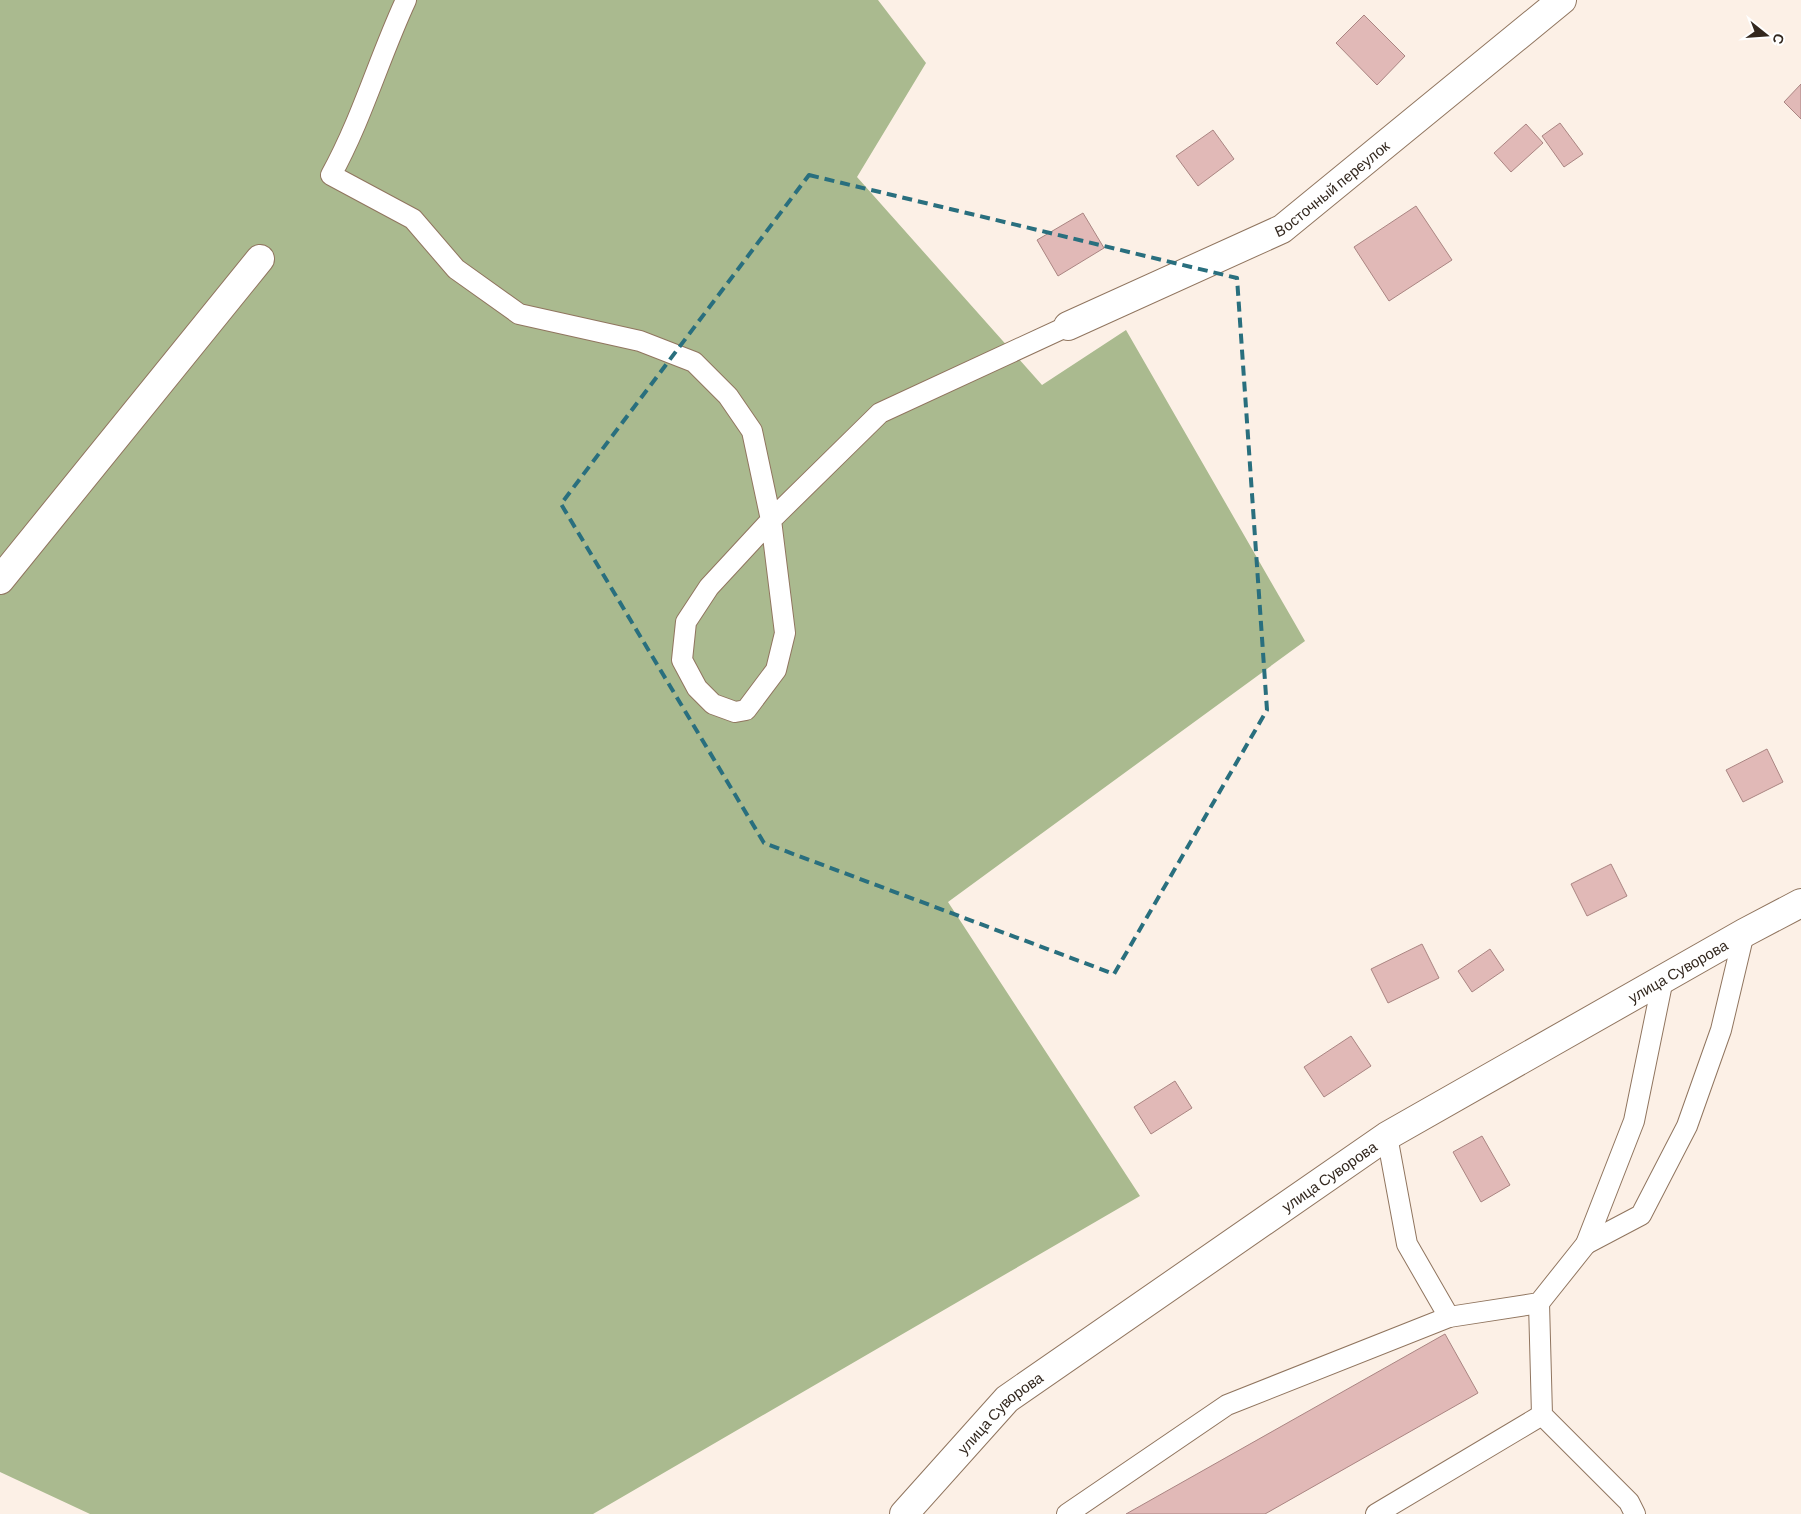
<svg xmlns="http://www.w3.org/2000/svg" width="1801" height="1514" viewBox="0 0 1801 1514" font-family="Barlow,sans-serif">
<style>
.forest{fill:#aaba8f}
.building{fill:#e1b9b7;stroke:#aa8582}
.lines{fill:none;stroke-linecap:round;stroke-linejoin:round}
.service-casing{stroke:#90755f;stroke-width:22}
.minor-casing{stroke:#90755f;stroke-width:30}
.service{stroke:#fff;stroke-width:20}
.minor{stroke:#fff;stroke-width:28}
.marked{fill:none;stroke:#296f7e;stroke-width:4;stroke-dasharray:10 6;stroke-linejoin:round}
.labels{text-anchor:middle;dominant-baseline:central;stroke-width:4;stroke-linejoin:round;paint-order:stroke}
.street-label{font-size:15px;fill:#33281f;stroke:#fff}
</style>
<rect width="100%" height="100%" fill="#fcf0e6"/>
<polygon class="forest" points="0,0 878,0 926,63 857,177 1042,385 1126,330 1305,641 948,902 1140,1196 593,1514 90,1514 0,1472"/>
<g class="building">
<polygon points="1364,15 1405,56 1377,85 1336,43"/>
<polygon points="1801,84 1801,119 1784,102"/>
<polygon points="1560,123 1583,154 1564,167 1542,136"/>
<polygon points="1526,124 1543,143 1511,172 1494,153"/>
<polygon points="1213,130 1234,159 1198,186 1176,156"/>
<polygon points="1416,206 1452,260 1389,301 1354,247"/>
<polygon points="1083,213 1104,248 1058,276 1037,240"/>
<polygon points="1767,749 1783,782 1743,802 1726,770"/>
<polygon points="1611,864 1627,896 1587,916 1571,884"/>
<polygon points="1422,944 1439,978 1388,1003 1371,969"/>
<polygon points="1490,949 1504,970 1472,992 1458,971"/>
<polygon points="1351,1036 1371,1066 1324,1097 1304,1067"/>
<polygon points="1175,1081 1192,1108 1151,1134 1134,1107"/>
<polygon points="1482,1136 1510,1185 1481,1202 1453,1152"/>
<polygon points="1445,1334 1478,1393 1265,1514 1126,1514"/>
</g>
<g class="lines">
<defs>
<g id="service">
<path d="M 406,0 C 379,58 362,119 331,175 L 413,219 L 456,269 L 519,314 L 640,341 L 694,362 L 728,396 L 752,431 L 771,520 L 785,633 L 776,670 L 746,710 L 735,712 L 713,704 L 697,688 L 682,660 L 686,622 L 709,587 L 771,520 L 880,413 L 1068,326"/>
<polyline points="1387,1136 1407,1244 1449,1317"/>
<polyline points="1586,1244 1641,1215 1687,1126 1721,1030 1744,933"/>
<polyline points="1539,1303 1542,1415 1629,1502 1635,1514"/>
<polyline points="1067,1514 1227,1405 1449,1317 1539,1303 1586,1244 1634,1121 1663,979"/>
<polyline points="1376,1514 1542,1415"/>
</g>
<g id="minor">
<path id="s1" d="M 1068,326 L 1282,229 L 1562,0"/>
<polyline points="0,580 260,259"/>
<path id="s2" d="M 904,1514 L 1007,1399 L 1387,1136 L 1744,933 L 1801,903"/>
</g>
</defs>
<use href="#service" class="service-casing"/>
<use href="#minor" class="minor-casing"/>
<use href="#service" class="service"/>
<use href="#minor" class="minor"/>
</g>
<path class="marked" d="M 809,175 L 1237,278 L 1267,710 L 1114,974 L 764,843 L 561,504 Z"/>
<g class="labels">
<g class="street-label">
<text stroke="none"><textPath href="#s1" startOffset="299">Восточный переулок</textPath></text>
<text stroke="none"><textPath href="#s2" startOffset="951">улица Суворова</textPath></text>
<text stroke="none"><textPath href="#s2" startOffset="546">улица Суворова</textPath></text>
<text stroke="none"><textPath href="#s2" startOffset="140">улица Суворова</textPath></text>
</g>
</g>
<g transform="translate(1766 35) rotate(107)" stroke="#ffffff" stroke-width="4" paint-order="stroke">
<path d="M0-4L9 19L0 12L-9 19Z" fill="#33281f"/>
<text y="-8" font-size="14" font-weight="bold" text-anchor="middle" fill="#33281f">С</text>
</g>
</svg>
